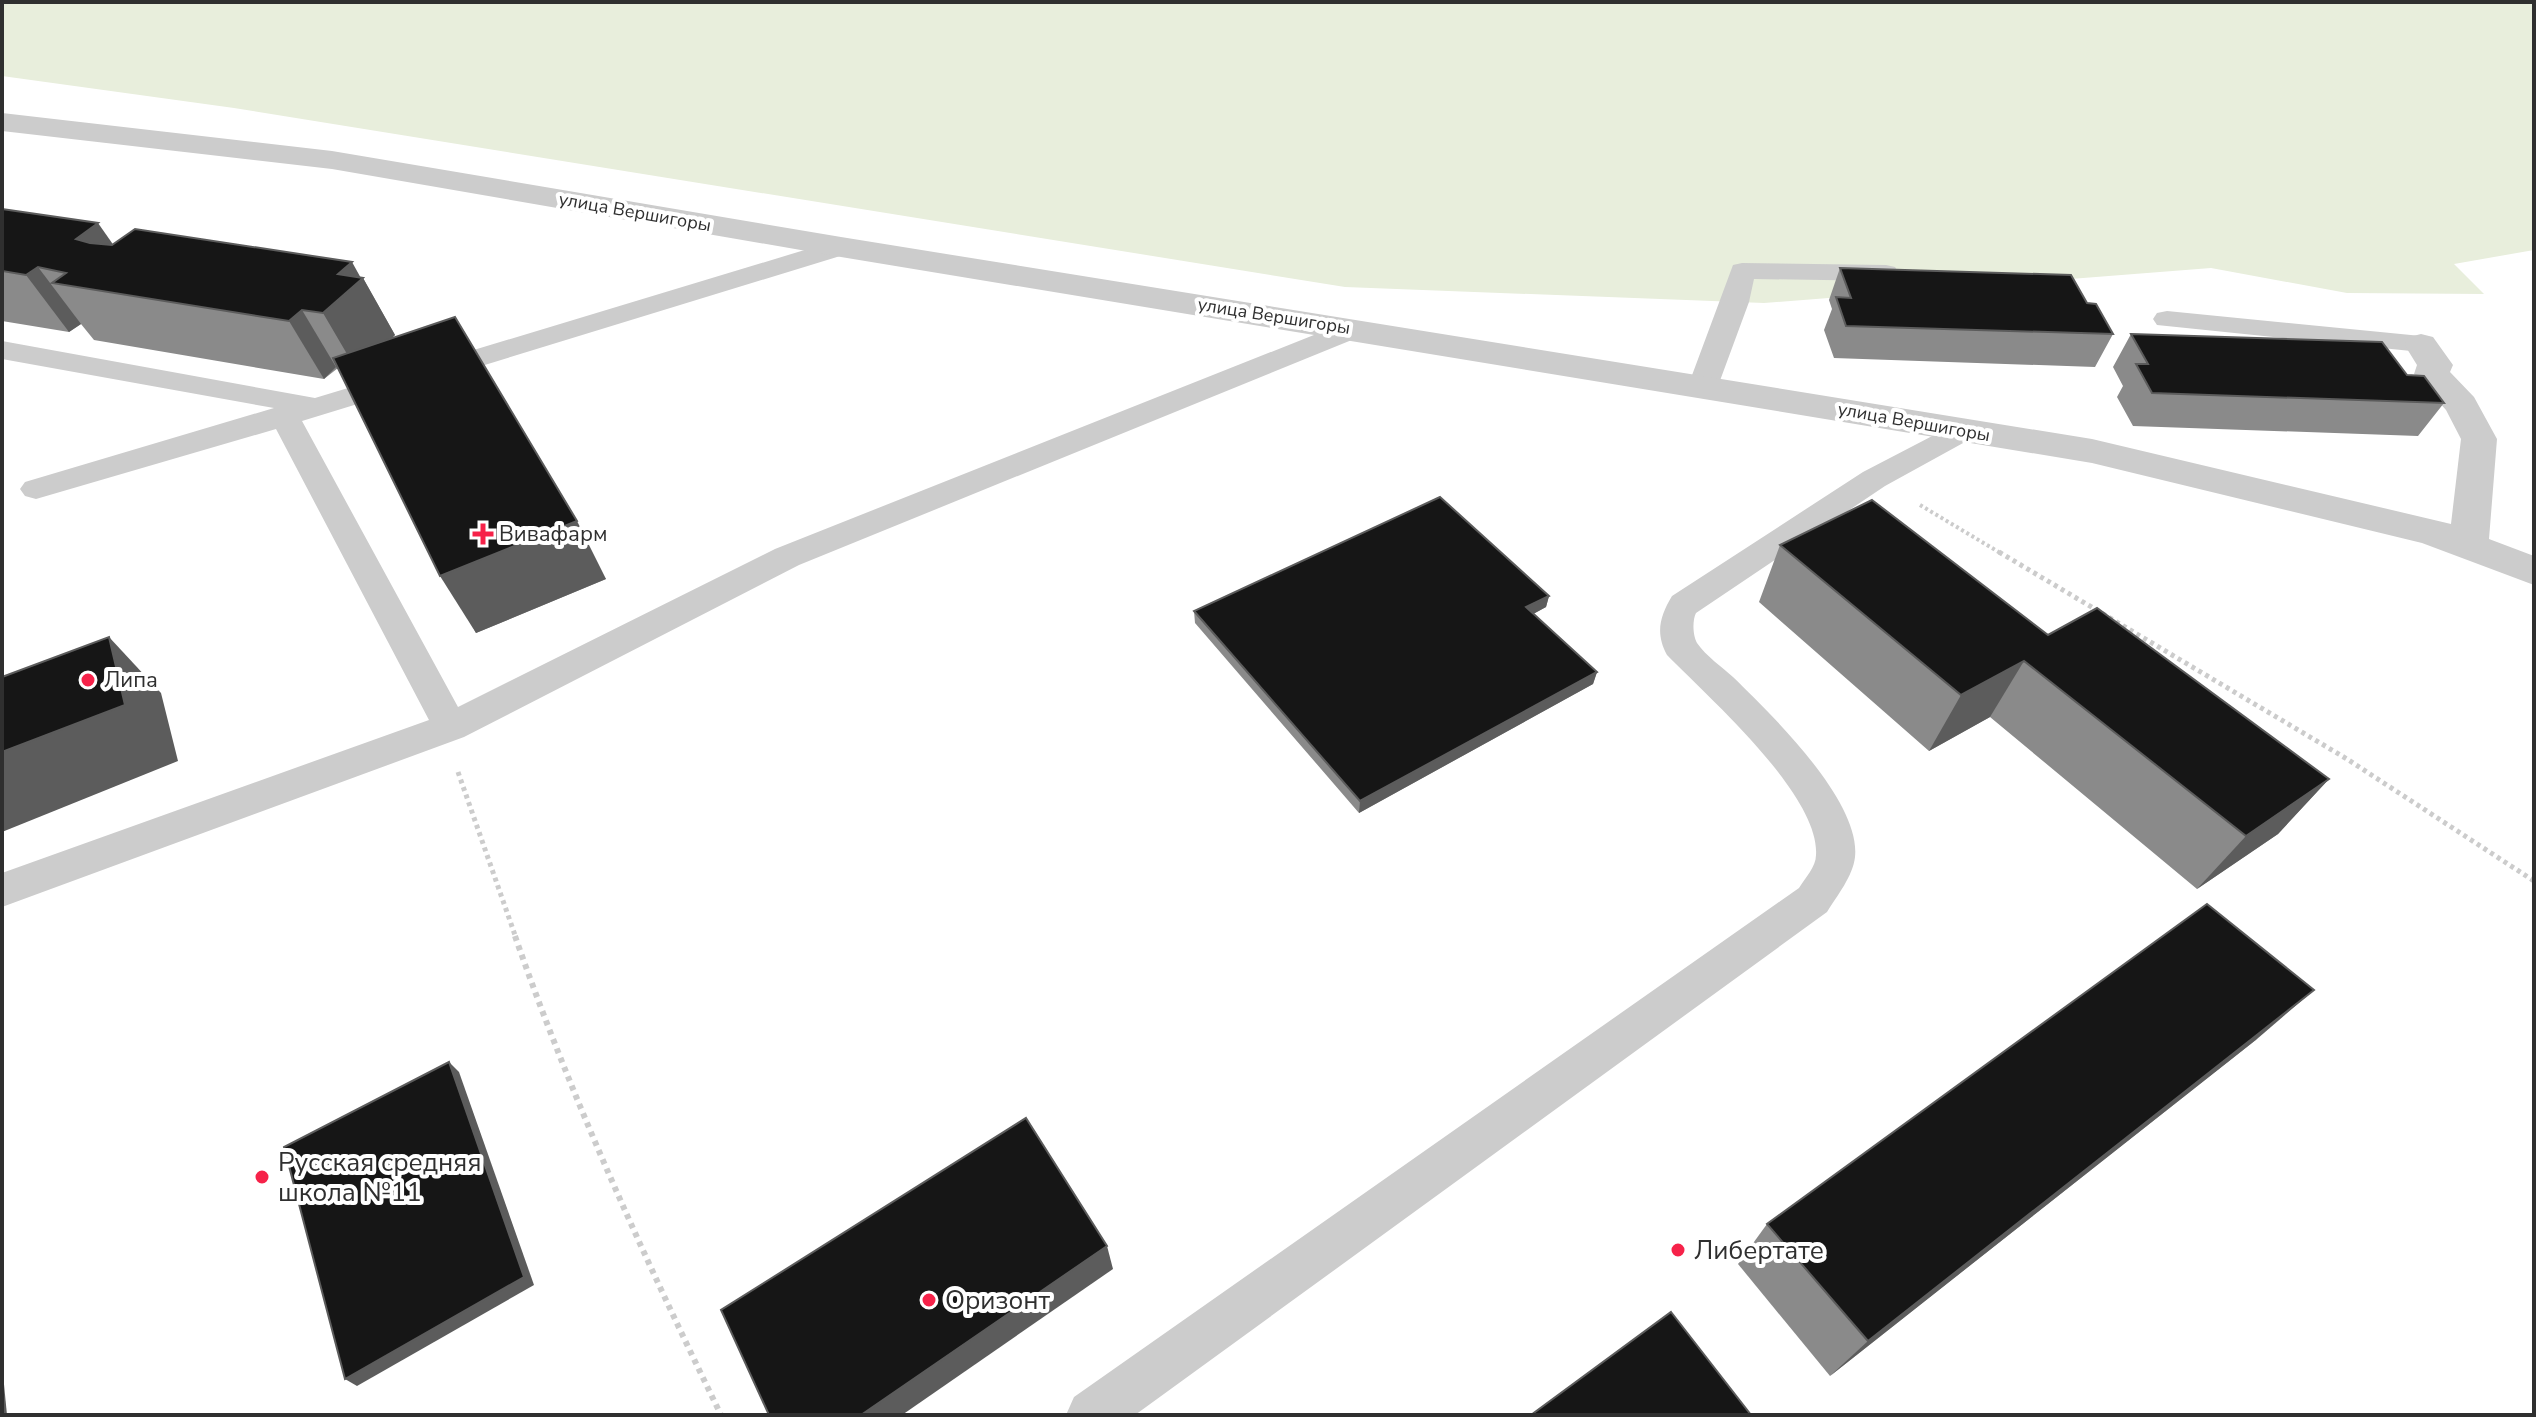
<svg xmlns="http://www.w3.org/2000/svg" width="2536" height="1417" viewBox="0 0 2536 1417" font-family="'Nunito Sans',sans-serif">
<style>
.green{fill:#e8eedc}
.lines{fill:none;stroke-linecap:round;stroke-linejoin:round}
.path-far2{stroke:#ccc;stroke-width:4;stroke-dasharray:3 3;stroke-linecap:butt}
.path-far1{stroke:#ccc;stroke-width:5;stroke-dasharray:4 4;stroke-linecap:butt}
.path{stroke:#ccc;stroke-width:6;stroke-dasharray:5 5;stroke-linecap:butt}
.lane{fill:#ccc;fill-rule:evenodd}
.street{fill:#ccc;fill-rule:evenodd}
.wall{fill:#8a8a8a}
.shaded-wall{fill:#5c5c5c}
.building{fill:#161616;stroke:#5c5c5c;stroke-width:2}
.poi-dot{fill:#f62249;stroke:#fff;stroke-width:3}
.labels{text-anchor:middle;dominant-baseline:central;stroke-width:8;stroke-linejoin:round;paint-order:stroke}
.far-street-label{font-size:18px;fill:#2f2f2f;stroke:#fff}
.poi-label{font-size:22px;fill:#2f2f2f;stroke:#fff;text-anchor:start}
.near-poi-label{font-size:26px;fill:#2f2f2f;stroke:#fff;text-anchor:start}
</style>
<rect width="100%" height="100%" fill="#fff"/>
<polygon class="green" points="2,2 2534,2 2534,250 2454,264 2484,294 2347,293 2211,268 1764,303 1345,287 234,108 2,76"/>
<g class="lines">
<polyline class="path-far2" points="1920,505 2002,554"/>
<g class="path-far1">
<polyline points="1999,552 2347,759 2534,881"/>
<polyline points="458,772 516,938"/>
</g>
<path class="path" d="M 515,936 C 572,1100 645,1259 721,1415"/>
<g class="lane">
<polygon points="841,239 850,241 854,247 850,253 302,421 458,707 775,549 1344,323 1354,321 1364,323 1368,329 1364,335 799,565 464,737 2,907 2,873 429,720 276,429 36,499 25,496 20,489 25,482 274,408 2,359 2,341 315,398"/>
<polygon points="1742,263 1886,265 1895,267 1899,273 1895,279 1886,281 1754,279 1749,302 1718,386 1713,392 1703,395 1693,392 1688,386 1733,265"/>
<polygon points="2167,311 2421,336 2431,338 2435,344 2431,350 2421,352 2157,325 2153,319 2157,313"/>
<path d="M 1963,420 L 1974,423 L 1978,430 L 1974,437 L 1885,486 L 1696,613 C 1692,621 1693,636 1697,643 C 1706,656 1722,667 1733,677 C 1771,714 1861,801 1855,857 C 1853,876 1837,896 1827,912 L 1135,1415 L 1066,1415 L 1074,1397 L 1799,888 C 1805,878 1816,867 1816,855 C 1820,795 1708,697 1667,655 C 1655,633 1660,616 1672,596 L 1863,472 Z"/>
</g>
<polygon class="street" points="2,113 332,151 841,237 2092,439 2451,524 2461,439 2446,410 2414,374 2417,365 2404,344 2409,337 2421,334 2433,337 2453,365 2450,372 2474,397 2497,439 2489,539 2534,556 2534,585 2422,543 2092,463 841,257 332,169 2,131"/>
</g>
<g class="wall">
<polygon points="2,209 113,245 363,278 395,335 392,338 606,579 476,633 338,368 324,379 94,340 81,324 69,332 2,321"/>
<polygon points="1840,268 2087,303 2113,334 2095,367 1834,358 1824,330 1832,309 1829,300"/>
<polygon points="2131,334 2407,375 2444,403 2418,436 2133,426 2117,397 2123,386 2113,367"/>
<polygon points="1780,545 2048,635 2329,779 2278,834 2197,889 1990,717 1929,751 1759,602"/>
<polygon points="1549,596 1546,607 1533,614 1597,672 1593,684 1359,813 1195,623 1194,611"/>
<polygon points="2257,1039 1830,1376 1738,1264 1767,1224"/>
</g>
<g class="shaded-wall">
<polygon points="98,223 138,280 76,239"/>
<polygon points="352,262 362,280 363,278 395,335 357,371 323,313 338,274"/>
<polygon points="38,267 81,324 69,332 26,275"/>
<polygon points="302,310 336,367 324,379 289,321"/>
<polygon points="577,521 606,579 476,633 440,576"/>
<polygon points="1549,596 1546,607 1524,619 1526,607"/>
<polygon points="109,637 161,693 178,761 2,832 2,752"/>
<polygon points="2024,661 1990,717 1929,751 1961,695"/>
<polygon points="1597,672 1593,684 1359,813 1360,801"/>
<polygon points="2329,779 2278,834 2197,889 2246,836"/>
<polygon points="2314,990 2257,1039 1830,1376 1868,1341"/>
<polygon points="449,1062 459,1072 534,1285 357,1386 345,1379"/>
<polygon points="1107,1246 1113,1269 902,1415 861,1415"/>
<polygon points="2,1364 7,1415 2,1415"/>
</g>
<g class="building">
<polygon points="2,209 98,223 76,239 90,243 112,245 135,229 352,262 338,274 363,278 323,313 302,310 289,321 52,283 66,273 38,267 26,275 2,271"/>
<polygon points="1840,268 2071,275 2087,303 2096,304 2113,334 1846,326 1836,297 1851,298"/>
<polygon points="455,317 577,521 440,576 333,358"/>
<polygon points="2131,334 2382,342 2407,375 2424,376 2444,403 2152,393 2136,364 2148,364"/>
<polygon points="1440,497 1549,596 1526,607 1597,672 1360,801 1194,611"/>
<polygon points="1872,500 2048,635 2097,608 2329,779 2246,836 2024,661 1961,695 1780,545"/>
<polygon points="109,637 125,705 2,752 2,677"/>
<polygon points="2207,904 2314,990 1868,1341 1767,1224"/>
<polygon points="449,1062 524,1277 345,1379 284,1147"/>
<polygon points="1026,1118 1107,1246 861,1415 769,1415 721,1310"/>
<polygon points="1671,1312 1751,1415 1531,1415"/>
</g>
<g class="poi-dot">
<path d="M479 522h8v8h8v8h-8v8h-8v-8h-8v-8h8z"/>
<circle cx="88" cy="680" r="8"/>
<circle cx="262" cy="1177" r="8"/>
<circle cx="1678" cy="1250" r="8"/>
<circle cx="929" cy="1300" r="8"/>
</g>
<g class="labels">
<g class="far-street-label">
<text transform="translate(635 212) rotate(10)">улица Вершигоры</text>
<text transform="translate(1274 316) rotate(9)">улица Вершигоры</text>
<text transform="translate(1914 422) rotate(10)">улица Вершигоры</text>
</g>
<g class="poi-label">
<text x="499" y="534">Вивафарм</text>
<text x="104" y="680">Липа</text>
</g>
<g class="near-poi-label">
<text x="278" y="1162">Русская средняя<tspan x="278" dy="30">школа №11</tspan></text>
<text x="1694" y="1250">Либертате</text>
<text x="945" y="1300">Оризонт</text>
</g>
</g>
<rect width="2536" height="1417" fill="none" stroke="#2f2f2f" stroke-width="8"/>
</svg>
